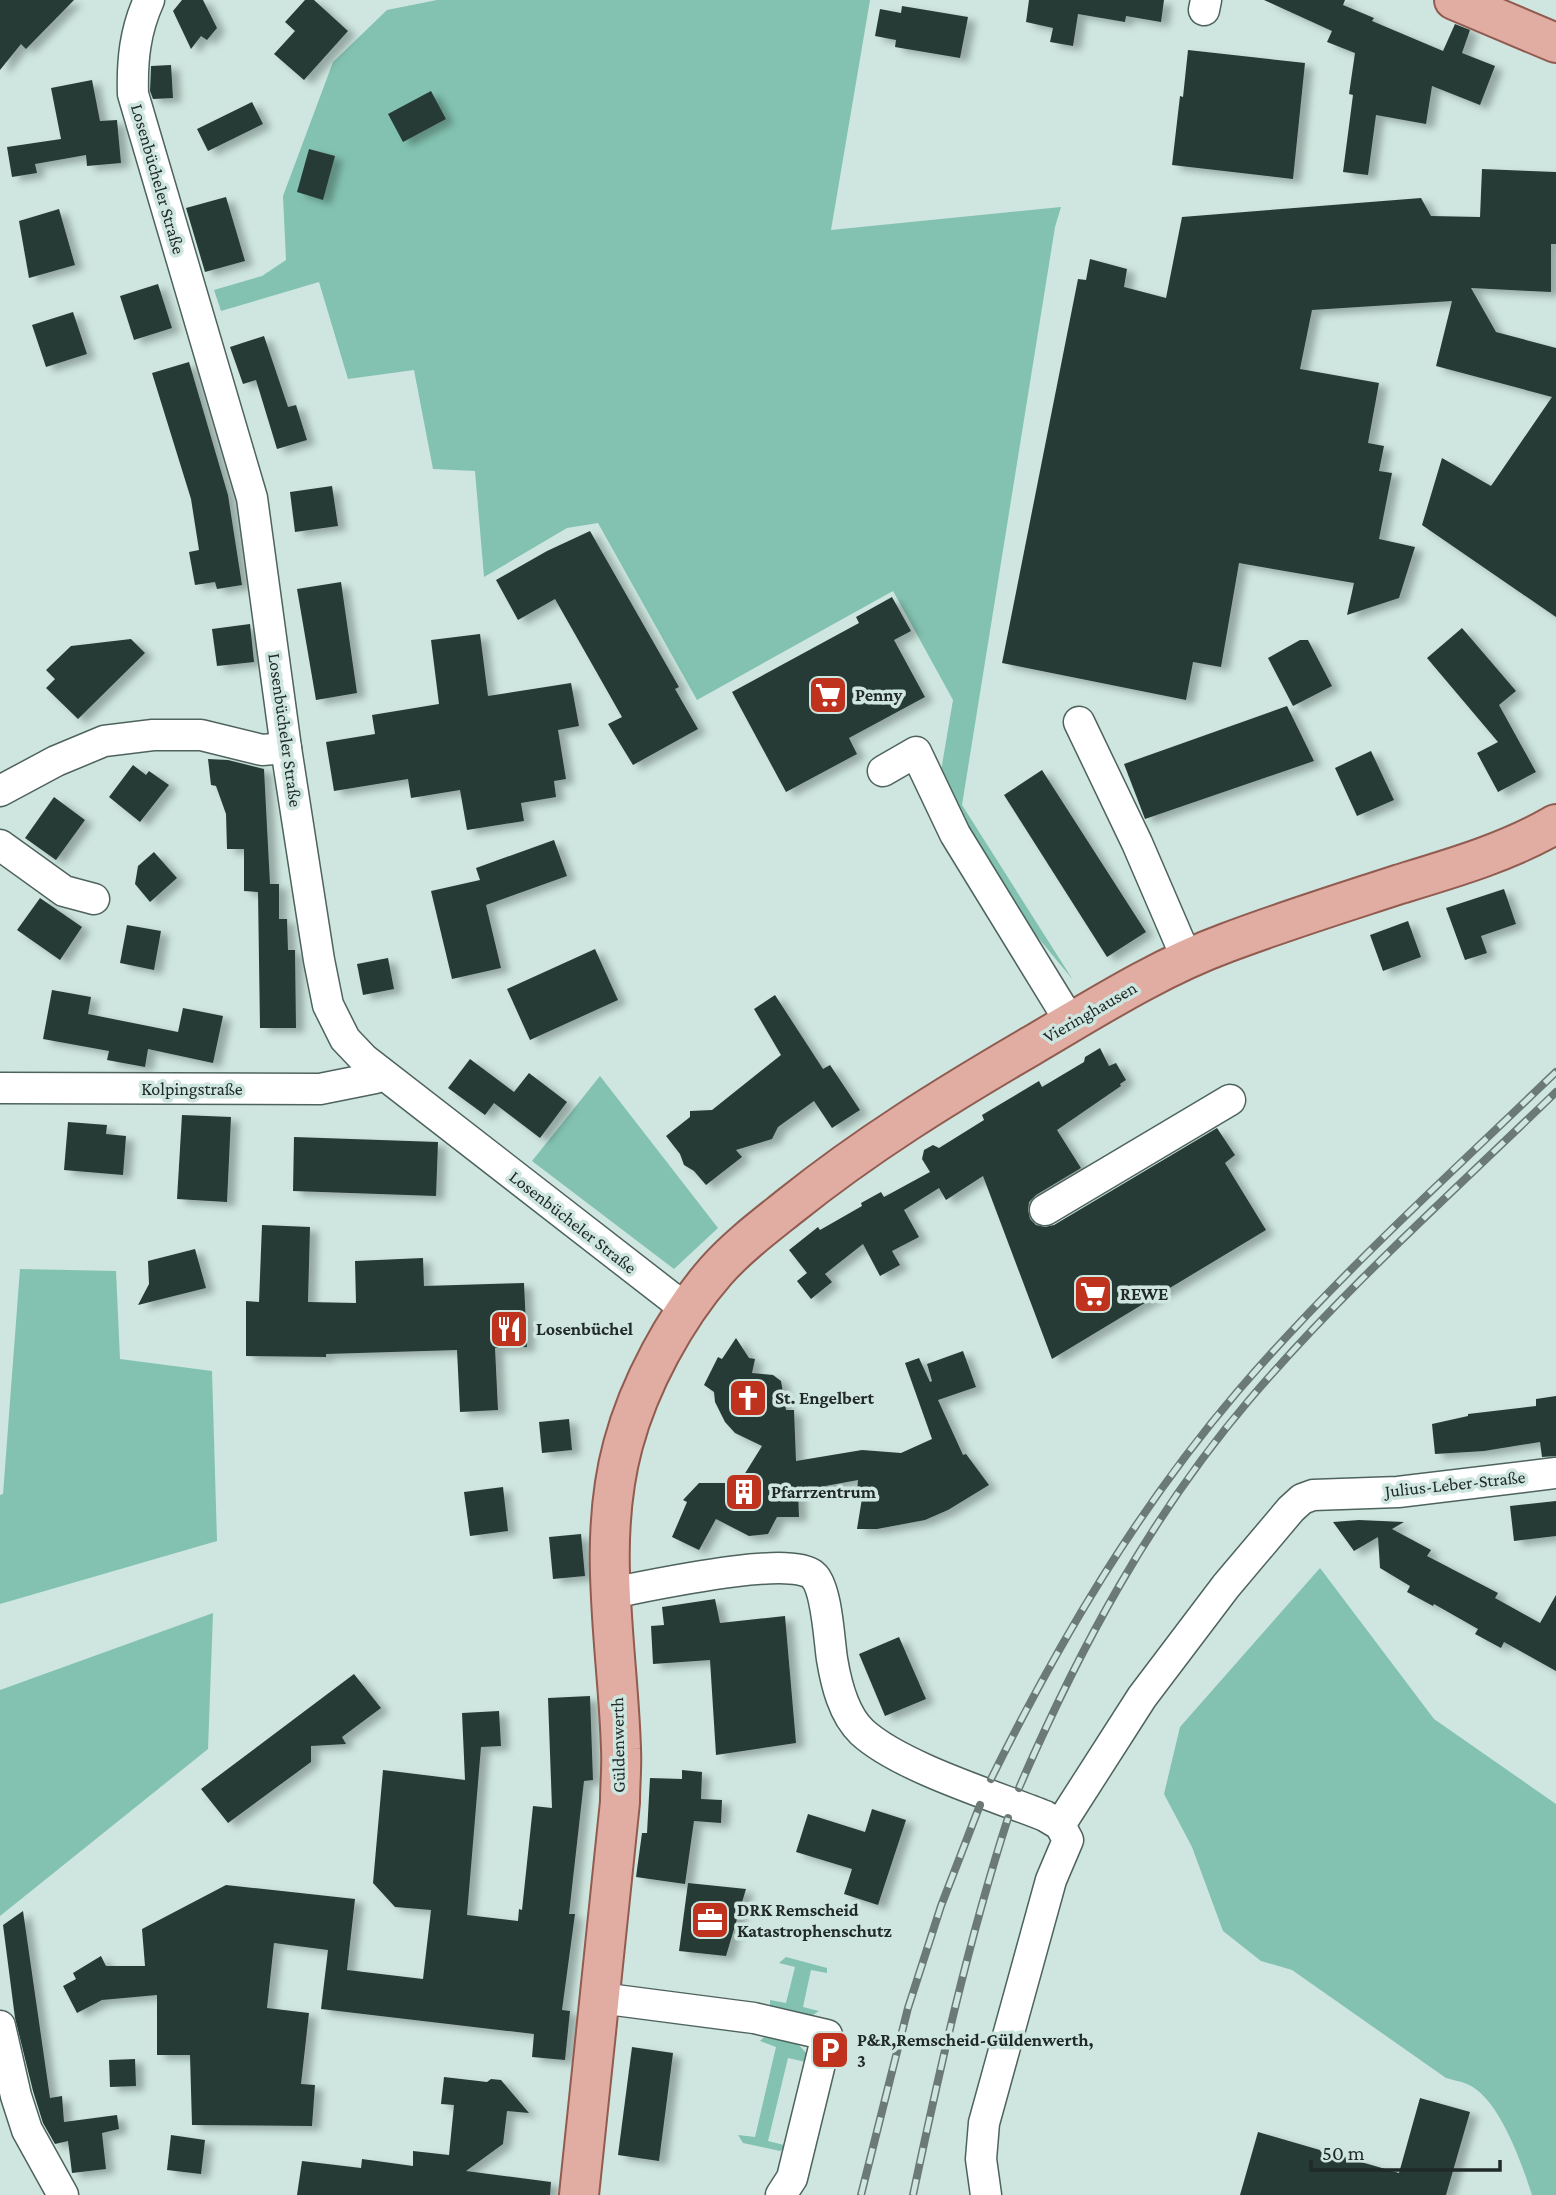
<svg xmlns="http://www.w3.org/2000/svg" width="1556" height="2195" viewBox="0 0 1556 2195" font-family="'Crimson Pro',serif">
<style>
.green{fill:#83c2b0}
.building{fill:#283b36;filter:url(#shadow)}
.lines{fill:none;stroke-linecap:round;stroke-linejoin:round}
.minor-casing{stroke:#4e635d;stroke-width:33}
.major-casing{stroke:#915b50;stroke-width:42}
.minor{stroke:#fff;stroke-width:30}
.major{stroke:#e1ada3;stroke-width:38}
.rail-casing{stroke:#6b7a76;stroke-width:8}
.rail{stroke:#cee6df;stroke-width:5;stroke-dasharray:16;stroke-linecap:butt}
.labels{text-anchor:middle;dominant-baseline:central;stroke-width:7;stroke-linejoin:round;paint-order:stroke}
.street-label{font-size:18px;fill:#212a28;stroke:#cee6df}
.poi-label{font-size:18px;font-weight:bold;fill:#212a28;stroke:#cee6df;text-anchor:start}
</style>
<defs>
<filter id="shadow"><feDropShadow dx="8" dy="4.5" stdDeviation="3.5" flood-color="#0004"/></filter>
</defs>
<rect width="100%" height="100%" fill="#cee6df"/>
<g class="green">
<polygon points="437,0 870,0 831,230 1061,207 1055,227 962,805 1073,980 1007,900 940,777 953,700 893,591 697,700 598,523 567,528 484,577 475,471 433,469 414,370 348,379 319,282 221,311 214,290 262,276 286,260 283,196 333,62 387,10"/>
<polygon points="600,1076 718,1228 674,1269 532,1161"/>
<polygon points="20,1269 116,1271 120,1359 212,1371 217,1541 0,1604 0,1495 3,1494"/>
<path d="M 1320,1568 L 1434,1719 L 1556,1804 L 1556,2195 L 1532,2195 C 1522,2164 1499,2097 1467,2084 C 1460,2081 1452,2080 1446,2078 L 1292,1970 L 1261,1961 L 1223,1931 L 1192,1847 L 1164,1794 L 1180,1727 Z"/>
<polygon points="213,1613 208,1749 0,1916 0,1690"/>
<polygon points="786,1957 827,1968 827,1973 811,1970 803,2007 819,2011 810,2017 770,2006 770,2000 786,2003 795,1967 779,1963"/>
<polygon points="764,2037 798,2044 808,2055 806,2062 788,2058 768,2141 788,2146 780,2151 743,2143 738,2135 755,2137 776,2047 760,2041"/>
</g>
<g class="building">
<polygon points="0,0 74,0 26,49 21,44 0,70"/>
<polygon points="182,0 203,0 217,28 207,40 201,36 191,49 173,11"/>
<polygon points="305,0 314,0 348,31 304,80 274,54 295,31 285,22"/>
<polygon points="1029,0 1164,0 1161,22 1126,16 1125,22 1078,14 1073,46 1050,42 1053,28 1026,22"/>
<polygon points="1264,0 1345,0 1343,5 1374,18 1372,21 1443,51 1455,24 1470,30 1462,53 1495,66 1480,105 1432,86 1426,124 1376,115 1368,175 1343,172 1353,95 1349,94 1355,53 1327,42 1332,31"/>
<polygon points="902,6 968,17 960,58 895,47 896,40 875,36 880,9 901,13"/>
<polygon points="1188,50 1305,63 1293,179 1172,165 1180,96 1183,97"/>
<polygon points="171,65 173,98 153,99 150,91 151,66"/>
<polygon points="92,80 100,121 117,120 121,163 87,166 86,155 35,164 37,173 12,177 7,147 61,139 51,88"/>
<polygon points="431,91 446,119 403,142 388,114"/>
<polygon points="252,102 263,124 208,151 197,129"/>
<polygon points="309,149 335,156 323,200 297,192"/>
<polygon points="1482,169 1556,172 1556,244 1551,244 1551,292 1471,288 1496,332 1556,348 1556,617 1422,525 1442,458 1491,486 1552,397 1436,366 1452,301 1312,310 1300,369 1379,383 1368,443 1384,446 1379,471 1392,473 1379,539 1415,547 1399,598 1347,615 1354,583 1239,563 1221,667 1193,662 1186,700 1002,663 1078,279 1086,280 1090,259 1127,269 1124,287 1166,298 1182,217 1421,198 1431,216 1480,217"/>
<polygon points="226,197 245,261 205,272 186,208"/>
<polygon points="59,209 75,265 29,278 19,221"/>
<polygon points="158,284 172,328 134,340 120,296"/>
<polygon points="73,312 87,354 46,367 32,325"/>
<polygon points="264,336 288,407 296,405 307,440 277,449 256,380 243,384 230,347"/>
<polygon points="189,362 228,495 242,585 217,589 215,582 195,585 189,552 199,550 191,499 152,373"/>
<polygon points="332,486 338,526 295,532 290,492"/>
<polygon points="590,531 679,687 675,689 698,729 633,765 608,724 622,717 555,599 518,620 496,580 547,551"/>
<polygon points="341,582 357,693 316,700 297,589"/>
<polygon points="892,597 911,631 894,640 925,697 849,738 857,754 786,792 732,692 859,623 856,617"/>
<polygon points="250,624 254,662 217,666 212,629"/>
<polygon points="1462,628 1516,691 1499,705 1536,772 1498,792 1477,753 1498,742 1427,658"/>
<polygon points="480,634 488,696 571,683 579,726 558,730 566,779 554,781 556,797 521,803 524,821 467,830 460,790 411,798 408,779 334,791 326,742 375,734 372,715 439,704 431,640"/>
<polygon points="131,639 145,653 78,719 46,688 55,679 46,670 71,646"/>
<polygon points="1300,640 1308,640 1332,686 1293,706 1268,658"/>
<polygon points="1287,706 1314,761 1145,819 1124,764"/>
<polygon points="1371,751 1394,800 1357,816 1335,768"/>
<polygon points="208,759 228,760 264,769 270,884 279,884 279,919 287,919 288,950 295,950 296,1028 260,1028 258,892 244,891 244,849 227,849 226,814 216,786 211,785"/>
<polygon points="133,765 146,775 149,771 169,785 140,822 109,797"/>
<polygon points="1042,770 1146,932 1107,957 1004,795"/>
<polygon points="54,797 85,820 56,860 25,838"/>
<polygon points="554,840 567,876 486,905 501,968 452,979 431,891 480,880 476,868"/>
<polygon points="154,852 177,878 150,902 135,884 138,866"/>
<polygon points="1504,889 1516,924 1481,936 1487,953 1465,960 1446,908"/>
<polygon points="40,898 82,927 60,960 17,930"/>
<polygon points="1408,921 1421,957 1383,971 1370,935"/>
<polygon points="127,925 161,931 154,970 120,963"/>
<polygon points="595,949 618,1000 530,1040 507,989"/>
<polygon points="388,958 394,989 363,995 357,964"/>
<polygon points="52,990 91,997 88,1014 178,1032 183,1008 223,1016 213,1063 148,1049 145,1067 107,1060 109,1051 43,1039"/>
<polygon points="775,995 823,1069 830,1065 860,1110 832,1128 814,1101 778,1127 772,1139 736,1150 742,1157 706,1185 694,1171 684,1165 680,1154 666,1136 690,1117 690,1111 712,1110 781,1055 754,1009"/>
<polygon points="1100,1048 1109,1066 1116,1063 1126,1080 1120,1084 1121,1086 1057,1130 1081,1168 1036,1195 1029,1202 1028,1210 1030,1219 1036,1225 1045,1227 1054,1225 1217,1128 1235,1155 1225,1163 1266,1230 1052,1359 983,1176 946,1200 939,1188 904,1210 919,1237 892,1251 900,1265 880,1276 863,1244 825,1274 832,1282 811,1299 797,1281 807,1273 789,1250 818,1227 820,1230 862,1206 861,1203 881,1192 884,1197 930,1172 922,1159 924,1150 933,1145 939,1148 984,1120 982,1115 1039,1081 1042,1087 1084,1062 1085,1057"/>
<polygon points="470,1059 514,1092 529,1073 567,1102 540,1138 494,1103 485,1115 448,1088"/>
<polygon points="182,1115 231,1117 227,1202 177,1199"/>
<polygon points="68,1122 107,1125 106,1134 126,1136 123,1175 64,1170"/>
<polygon points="294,1137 438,1142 436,1196 293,1191"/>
<polygon points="262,1225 310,1227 308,1302 356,1303 355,1261 423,1258 424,1286 524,1283 527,1347 495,1348 498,1410 460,1412 457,1350 326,1354 326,1357 246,1356 246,1301 259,1302"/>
<polygon points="195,1249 206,1288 138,1305 149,1284 148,1261"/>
<polygon points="736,1338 749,1358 755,1359 752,1373 773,1375 781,1381 786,1410 794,1410 796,1461 862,1450 901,1453 932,1439 905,1363 919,1358 930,1382 932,1381 927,1364 963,1351 976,1387 938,1400 963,1455 966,1454 989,1485 948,1510 925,1520 877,1529 857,1529 863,1492 857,1492 858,1480 798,1491 799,1517 777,1517 768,1534 749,1536 716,1519 699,1550 672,1537 687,1502 683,1500 699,1483 739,1483 762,1446 735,1433 725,1422 715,1402 714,1392 704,1385 718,1357 722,1359"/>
<polygon points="1556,1396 1556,1456 1542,1457 1540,1442 1484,1451 1435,1454 1432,1424 1468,1416 1468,1414 1536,1406 1536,1399"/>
<polygon points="569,1419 572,1450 542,1453 539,1422"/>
<polygon points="503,1487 508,1531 470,1536 464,1492"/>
<polygon points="1556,1501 1556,1536 1514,1541 1510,1506"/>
<polygon points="1359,1520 1404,1522 1392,1529 1431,1550 1427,1556 1498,1593 1495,1598 1540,1623 1556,1595 1556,1671 1504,1642 1501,1648 1475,1634 1478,1629 1434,1604 1433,1606 1407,1592 1410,1586 1380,1568 1378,1537 1354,1551 1333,1522"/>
<polygon points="581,1534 585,1576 553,1579 549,1537"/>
<polygon points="715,1599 720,1623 785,1616 796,1743 716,1755 710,1660 653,1664 651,1626 664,1625 662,1607"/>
<polygon points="899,1637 926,1699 885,1716 859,1654"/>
<polygon points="354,1674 381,1708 342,1737 346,1744 311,1746 311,1762 228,1823 201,1789"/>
<polygon points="590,1696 593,1780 584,1781 569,1914 575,1914 562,2010 570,2011 565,2060 532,2057 534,2034 321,2009 328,1950 274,1943 267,2008 309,2013 301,2084 315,2085 312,2126 192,2125 190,2055 157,2055 157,1995 102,2000 77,2013 63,1986 76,1979 73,1973 101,1956 106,1966 145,1966 142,1929 226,1885 355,1899 347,1970 423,1979 431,1910 395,1907 373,1883 383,1770 465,1780 462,1713 499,1711 501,1746 481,1747 467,1915 518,1921 519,1909 522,1910 533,1806 552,1808 548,1698"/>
<polygon points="682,1770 702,1772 701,1799 722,1800 721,1823 694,1821 685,1884 636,1877 642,1833 647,1833 650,1778 682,1779"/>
<polygon points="872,1809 906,1820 878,1905 844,1894 852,1869 796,1852 808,1814 865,1832"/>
<polygon points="688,1883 746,1889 726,1956 679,1951"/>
<polygon points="23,1911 50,2098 62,2096 64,2122 117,2115 119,2129 102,2133 106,2169 72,2173 68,2141 55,2144 43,2123 33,2091 15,2018 3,1925"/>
<polygon points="632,2047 673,2053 659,2161 618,2155"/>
<polygon points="135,2059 136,2086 110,2087 109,2060"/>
<polygon points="444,2077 487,2082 491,2079 501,2080 529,2113 507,2111 503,2144 466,2171 551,2182 550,2195 297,2195 302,2161 361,2168 362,2159 413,2166 413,2151 449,2155 454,2105 441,2104"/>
<polygon points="1420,2098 1470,2112 1446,2195 1240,2195 1258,2132 1399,2173"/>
<polygon points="171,2135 205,2140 201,2174 167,2170"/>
</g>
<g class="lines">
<defs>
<g id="minor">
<path d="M 149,0 C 135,31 132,60 133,94 L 252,498 L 286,748 L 319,960 L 328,1005 L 345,1039 L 364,1059 L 686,1309"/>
<polyline points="1204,10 1206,0"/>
<polyline points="1079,722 1137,843 1187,959"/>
<polyline points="883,771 916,752 955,834 1071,1023"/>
<polyline points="0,791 56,761 104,741 153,735 201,735 262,750 286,748"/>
<polyline points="0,845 64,891 94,899"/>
<polyline points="0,1088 320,1089 375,1078 379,1071"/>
<polyline points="1045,1210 1230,1100"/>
<path d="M 611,1593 C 644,1587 794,1553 814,1576 C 827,1590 829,1639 832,1659 C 836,1683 843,1714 862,1732 C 900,1767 995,1796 1045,1816 L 1060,1825 L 1068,1840 L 1051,1880 L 984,2123 L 981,2159 L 986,2195"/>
<polyline points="1060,1825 1142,1697 1226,1586 1291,1509 1302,1499 1313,1495 1398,1492 1556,1473"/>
<polyline points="600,1998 754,2018 827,2035 792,2178 781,2195"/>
<polyline points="0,2026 16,2096 27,2130 63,2195"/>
</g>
<g id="major">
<polyline points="1454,0 1556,43"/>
<path d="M 579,2195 L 620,1802 C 620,1784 622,1766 621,1749 C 618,1648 596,1545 623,1445 C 639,1385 675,1318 716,1271 C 737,1247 765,1226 790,1206 C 866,1145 947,1095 1031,1046 C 1094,1009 1158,968 1226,943 C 1284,921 1342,903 1400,884 C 1453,868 1508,852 1556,824"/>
</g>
</defs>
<use href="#minor" class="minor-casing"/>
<use href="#major" class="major-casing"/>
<use href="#minor" class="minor"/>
<use href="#major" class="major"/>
<defs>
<g id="rail">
<path d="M 991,1779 C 1060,1640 1137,1509 1238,1391 C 1336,1277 1448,1176 1556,1072"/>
<path d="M 1019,1788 C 1079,1649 1151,1515 1250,1399 C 1344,1289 1452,1193 1556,1092"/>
<polyline points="861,2195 908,2008 941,1906 980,1805"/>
<path d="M 913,2195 C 940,2068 968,1942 1008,1818"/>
</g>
</defs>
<use href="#rail" class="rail-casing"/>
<use href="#rail" class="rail"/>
</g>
<defs>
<symbol id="supermarket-square" viewBox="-11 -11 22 22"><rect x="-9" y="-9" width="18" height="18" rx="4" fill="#bf331e" stroke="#cee6df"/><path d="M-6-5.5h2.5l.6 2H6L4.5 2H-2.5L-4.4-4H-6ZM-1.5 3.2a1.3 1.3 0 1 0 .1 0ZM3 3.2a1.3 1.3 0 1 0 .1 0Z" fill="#fff"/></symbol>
<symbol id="restaurant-square" viewBox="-11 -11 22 22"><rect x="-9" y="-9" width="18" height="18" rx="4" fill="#bf331e" stroke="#cee6df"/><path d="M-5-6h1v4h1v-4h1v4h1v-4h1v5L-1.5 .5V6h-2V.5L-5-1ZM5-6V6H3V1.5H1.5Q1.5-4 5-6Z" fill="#fff"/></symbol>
<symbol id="church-square" viewBox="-11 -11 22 22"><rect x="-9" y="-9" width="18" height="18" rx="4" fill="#bf331e" stroke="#cee6df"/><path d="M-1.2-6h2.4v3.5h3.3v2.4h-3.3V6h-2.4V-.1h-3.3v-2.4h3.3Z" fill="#fff"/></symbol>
<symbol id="building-square" viewBox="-11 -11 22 22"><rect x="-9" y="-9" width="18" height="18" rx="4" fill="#bf331e" stroke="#cee6df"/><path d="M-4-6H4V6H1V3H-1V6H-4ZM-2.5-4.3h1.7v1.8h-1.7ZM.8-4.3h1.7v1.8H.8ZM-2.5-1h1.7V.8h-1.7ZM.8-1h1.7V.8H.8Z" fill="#fff"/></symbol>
<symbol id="office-square" viewBox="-11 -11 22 22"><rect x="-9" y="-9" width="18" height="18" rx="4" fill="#bf331e" stroke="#cee6df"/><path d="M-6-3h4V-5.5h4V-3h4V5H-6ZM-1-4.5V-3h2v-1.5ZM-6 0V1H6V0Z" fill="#fff"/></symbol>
<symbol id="parking-square" viewBox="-11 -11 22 22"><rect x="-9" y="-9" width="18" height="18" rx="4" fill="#bf331e" stroke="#cee6df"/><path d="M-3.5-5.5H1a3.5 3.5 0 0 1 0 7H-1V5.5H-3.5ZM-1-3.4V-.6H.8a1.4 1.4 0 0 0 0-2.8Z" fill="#fff"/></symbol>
</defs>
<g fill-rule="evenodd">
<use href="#supermarket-square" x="806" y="673" width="44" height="44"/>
<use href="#supermarket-square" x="1071" y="1272" width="44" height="44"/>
<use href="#restaurant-square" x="487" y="1307" width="44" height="44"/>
<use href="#church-square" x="726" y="1376" width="44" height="44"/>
<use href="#building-square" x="722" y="1470" width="44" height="44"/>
<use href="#office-square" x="688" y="1898" width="44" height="44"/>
<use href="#parking-square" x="808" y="2028" width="44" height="44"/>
</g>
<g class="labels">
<g class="street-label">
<text transform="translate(158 179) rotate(74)">Losenbücheler Straße</text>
<text transform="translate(285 730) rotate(82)">Losenbücheler Straße</text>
<text transform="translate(1090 1012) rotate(-30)">Vieringhausen</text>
<text x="192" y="1089">Kolpingstraße</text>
<text transform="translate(573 1222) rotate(38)">Losenbücheler Straße</text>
<text transform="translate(1455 1484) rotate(-6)">Julius-Leber-Straße</text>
<text transform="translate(618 1745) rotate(-91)">Güldenwerth</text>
</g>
<g class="poi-label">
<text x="855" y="695">Penny</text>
<text x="1120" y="1294">REWE</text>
<text x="536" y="1329">Losenbüchel</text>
<text x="775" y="1398">St. Engelbert</text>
<text x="771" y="1492">Pfarrzentrum</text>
<text x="737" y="1910">DRK Remscheid<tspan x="737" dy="21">Katastrophenschutz</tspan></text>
<text x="857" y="2040">P&amp;R,Remscheid-Güldenwerth,<tspan x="857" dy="21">3</tspan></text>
</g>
</g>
<path d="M1311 2160v10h189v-10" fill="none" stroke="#212a28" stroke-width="3.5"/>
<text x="1322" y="2160" font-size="21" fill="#212a28" stroke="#cee6df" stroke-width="5" paint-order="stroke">50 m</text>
</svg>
